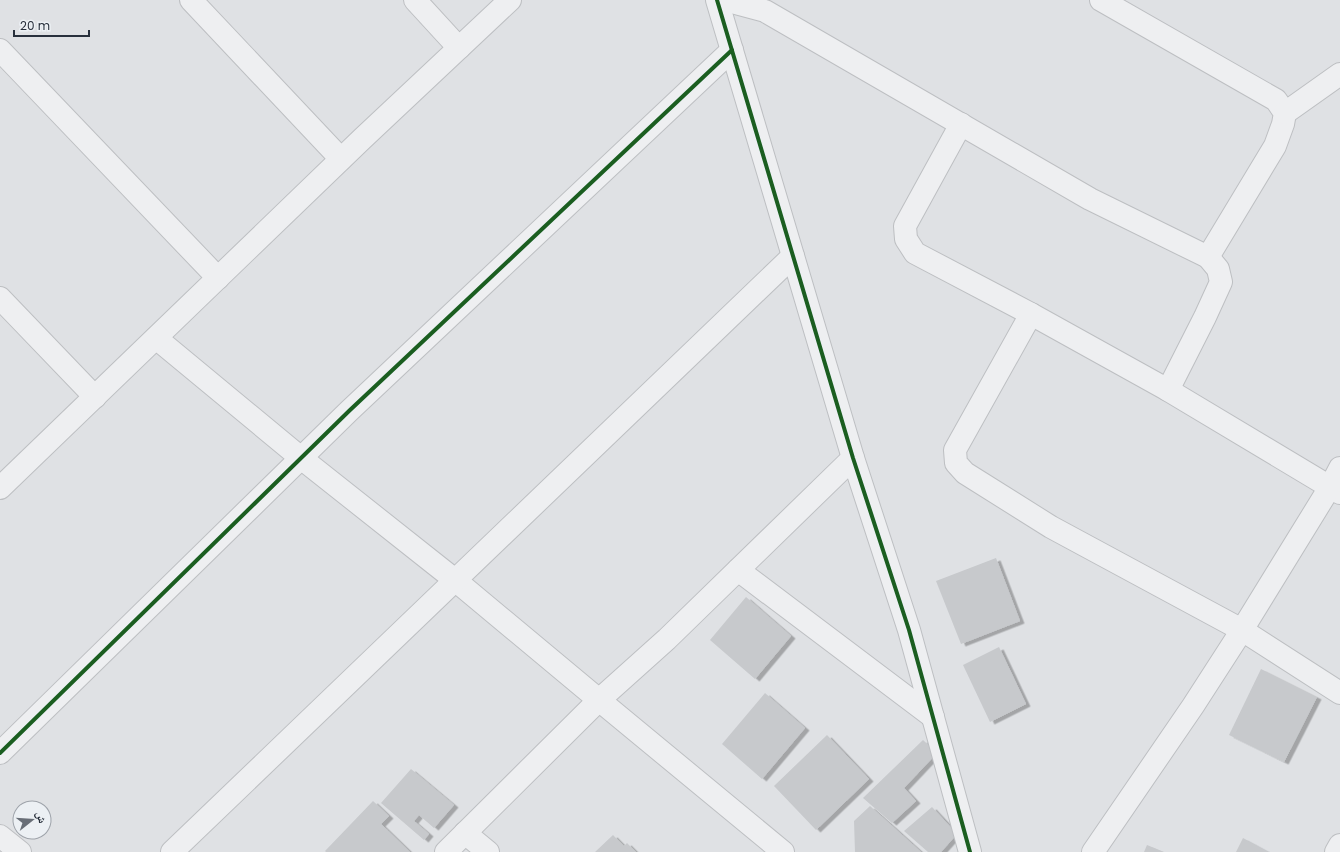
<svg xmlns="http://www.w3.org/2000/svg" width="1340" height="852" viewBox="0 0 1340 852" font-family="Poppins,'Noto Naskh Arabic',sans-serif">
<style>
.building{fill:#c7c9cc;filter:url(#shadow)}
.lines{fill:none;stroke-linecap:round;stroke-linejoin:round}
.street-casing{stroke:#bdbfc2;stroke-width:24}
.street{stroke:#eeeff1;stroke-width:22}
.cycleway-casing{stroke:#ecf0f4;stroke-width:6}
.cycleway{stroke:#1b5e20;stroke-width:4}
</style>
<defs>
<filter id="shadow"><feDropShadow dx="4.5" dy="2.5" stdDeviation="0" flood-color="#0004"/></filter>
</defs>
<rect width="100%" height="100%" fill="#dfe1e4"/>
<g class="building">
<polygon points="996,558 1020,621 961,644 936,581"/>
<polygon points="746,597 791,636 755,679 710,640"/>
<polygon points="999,647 1026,704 990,722 963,665"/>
<polygon points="1261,669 1317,697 1284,762 1229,735"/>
<polygon points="765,693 805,728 762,779 722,744"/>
<polygon points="827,735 869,779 816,830 774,786"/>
<polygon points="923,740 937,753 904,788 916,801 892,823 863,798"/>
<polygon points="411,769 454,805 434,828 419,815 414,821 429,834 424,840 381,803"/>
<polygon points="373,801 389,816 381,824 410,852 326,852 325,851"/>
<polygon points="870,806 921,852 855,852 854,821"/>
<polygon points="932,807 957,834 941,852 928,852 904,831"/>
<polygon points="613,835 624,846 627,843 636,852 595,852"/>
<polygon points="1243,838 1269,852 1236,852"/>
<polygon points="1147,845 1164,852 1144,852"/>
</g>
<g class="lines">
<defs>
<g id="street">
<polyline points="191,0 341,159"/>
<polyline points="415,0 459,48"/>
<polyline points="717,0 853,458 909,630 970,852"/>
<polyline points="724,0 765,11 1090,199 1208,257 1218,269 1221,282 1205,317 1168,390"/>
<polyline points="1101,0 1276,100 1285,113 1283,124 1275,146 1208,257"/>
<polyline points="0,50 218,278"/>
<polyline points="1285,113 1340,74"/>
<polyline points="961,124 905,226 906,239 915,253 1031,314 1168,390 1340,493"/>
<polyline points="0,298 95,397"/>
<polyline points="1031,314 955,450 956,463 965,473 1051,527 1242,630 1340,693"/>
<polyline points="156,338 301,458 455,580 599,700 783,852"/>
<polyline points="0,488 362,139 510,0"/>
<polyline points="738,570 933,717"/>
<polyline points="0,753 349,411 732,50"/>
<polyline points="465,833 488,852"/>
<polyline points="0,836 20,852"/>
<polyline points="172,852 793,256"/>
<polyline points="446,852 599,700 667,639 853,458"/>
<polyline points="1093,852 1193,706 1242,630 1330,487 1340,468"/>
<polyline points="1336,852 1340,845"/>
</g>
</defs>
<use href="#street" class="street-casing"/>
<use href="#street" class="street"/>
<defs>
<g id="cycleway">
<polyline points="717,0 853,458 909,630 970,852"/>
<polyline points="0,753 349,411 732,50"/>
</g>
</defs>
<use href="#cycleway" class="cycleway-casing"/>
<use href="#cycleway" class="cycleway"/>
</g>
<g transform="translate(32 820) rotate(73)"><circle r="19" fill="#ecf0f4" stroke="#9ea3aa"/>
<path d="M0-3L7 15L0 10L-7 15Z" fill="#686e77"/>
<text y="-6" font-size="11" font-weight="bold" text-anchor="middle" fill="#28303c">ش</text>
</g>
<path d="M14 30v6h75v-6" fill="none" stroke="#28303c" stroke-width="2"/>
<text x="20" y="30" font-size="12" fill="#28303c" stroke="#ecf0f4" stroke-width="3" paint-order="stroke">20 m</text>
</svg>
